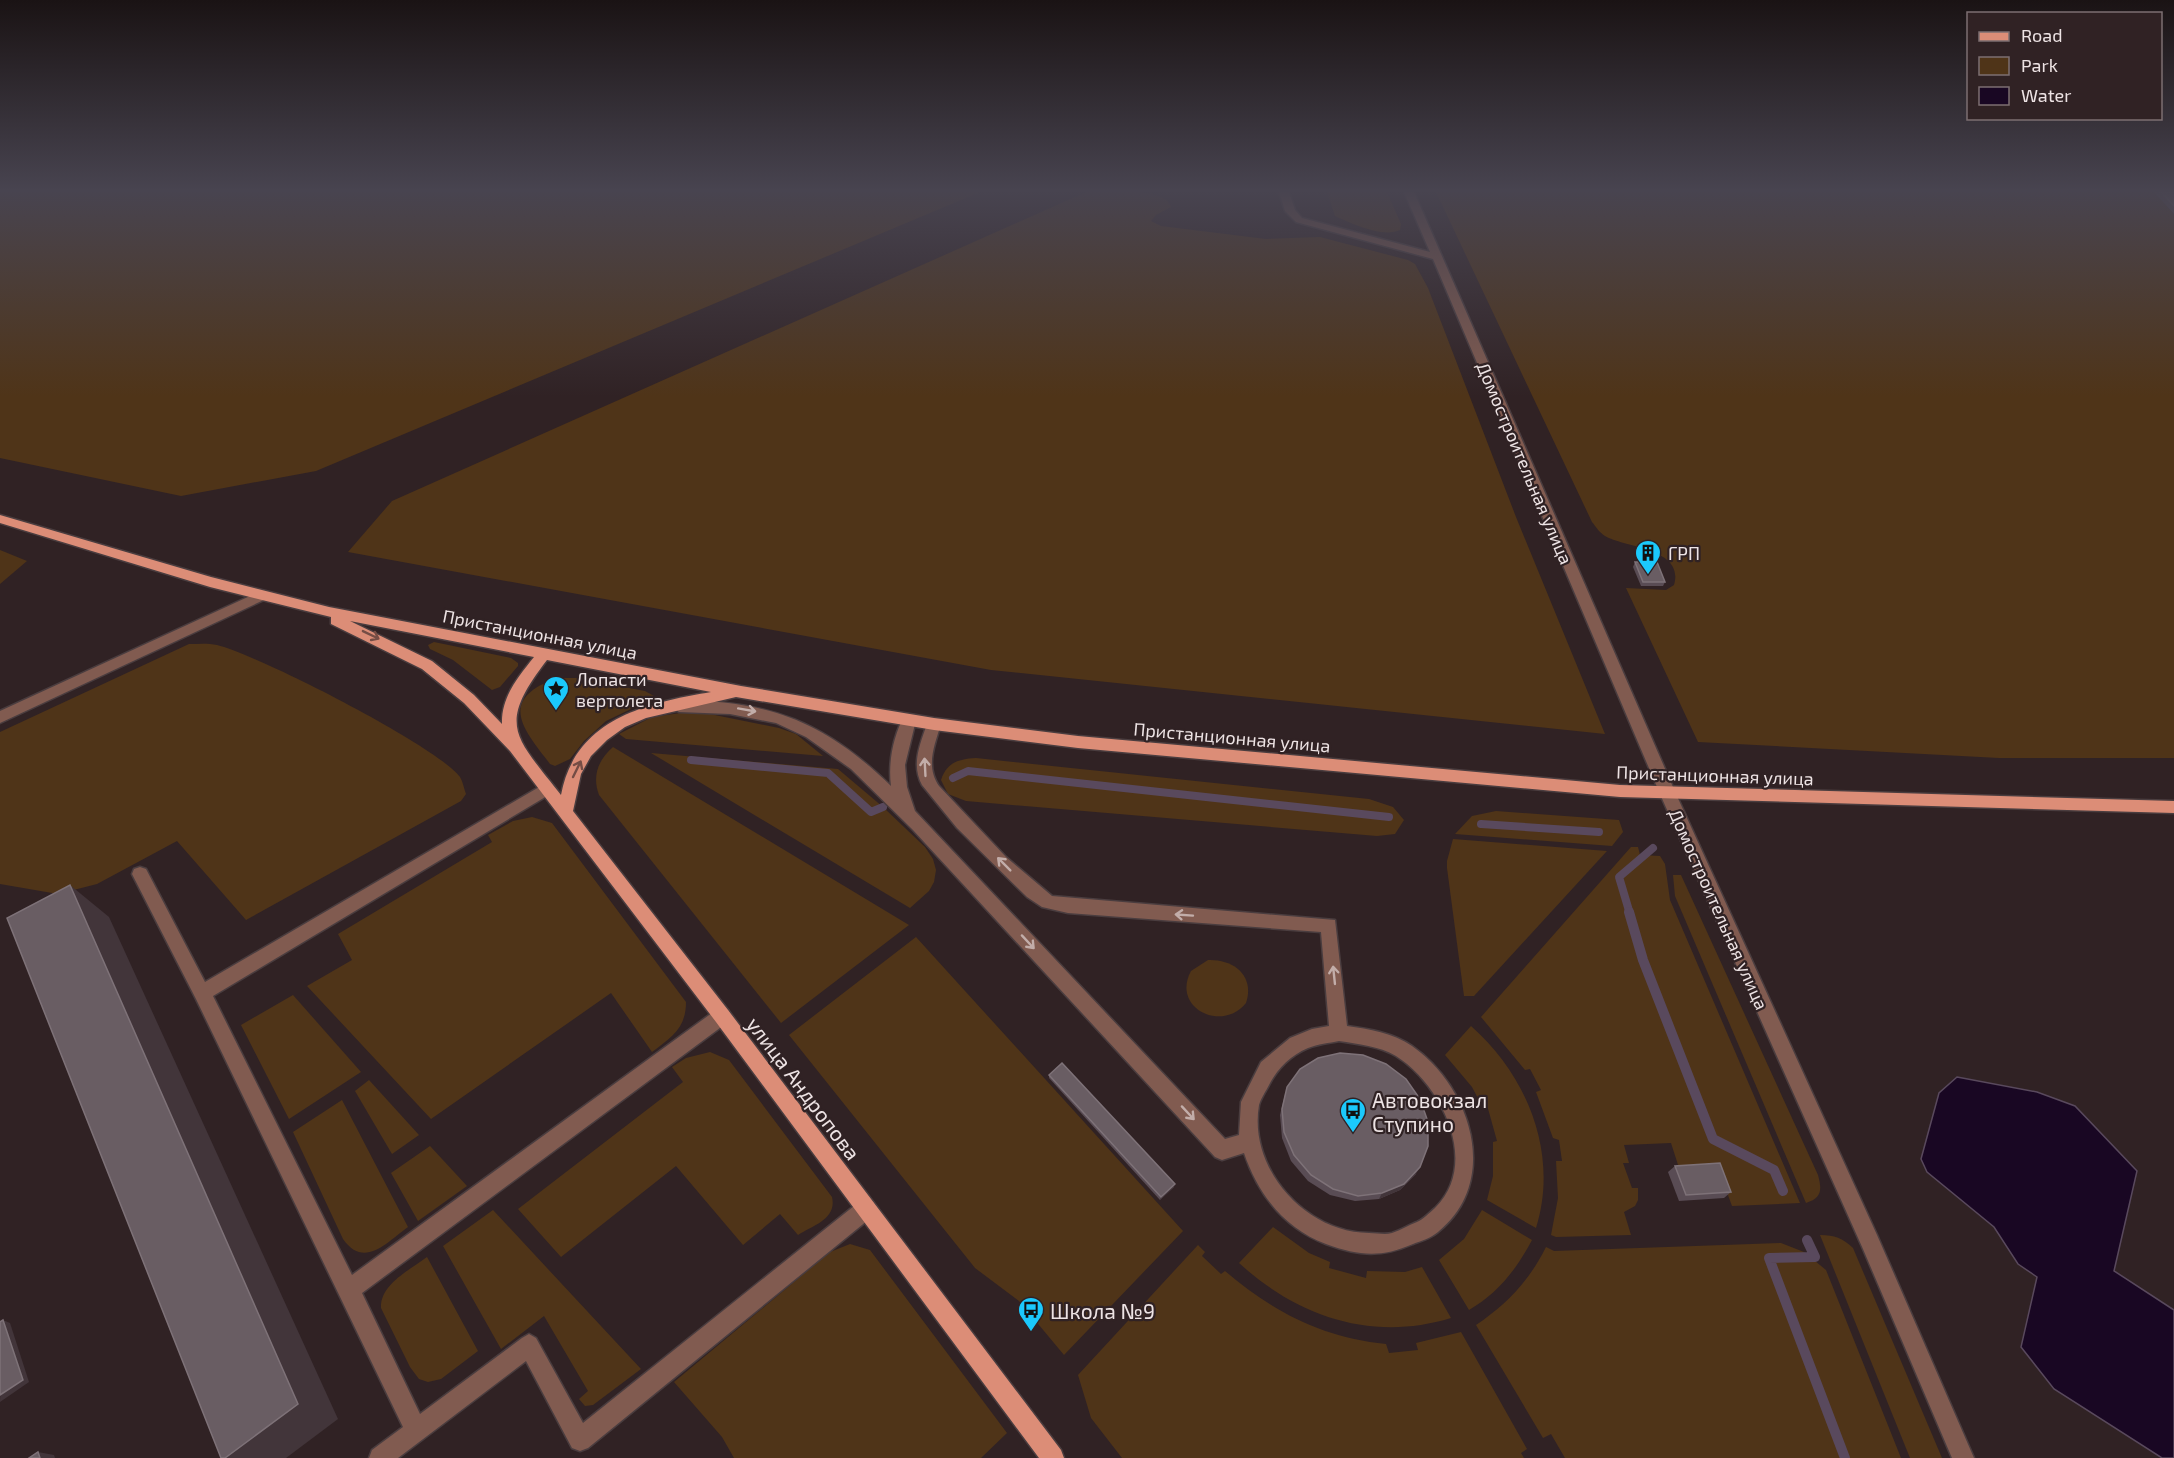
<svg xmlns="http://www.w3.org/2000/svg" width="2174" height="1458" viewBox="0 0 2174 1458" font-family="'Exo 2',sans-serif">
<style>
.green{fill:#4f3418}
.water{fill:#190723;stroke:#59495d;stroke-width:1.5}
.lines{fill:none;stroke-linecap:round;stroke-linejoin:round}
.stream-far1{stroke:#59495d;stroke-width:8}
.stream{stroke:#59495d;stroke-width:10}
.minor-casing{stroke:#4a3d3f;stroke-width:3}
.major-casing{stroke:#4a3d3f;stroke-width:3}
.minor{fill:#815b50;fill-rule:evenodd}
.major{fill:#dc8d77;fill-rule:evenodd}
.wall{fill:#594c54}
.shaded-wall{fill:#42353a}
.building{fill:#695d63;stroke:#7e7278;stroke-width:1.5}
.oneway{stroke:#754d45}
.oneway2{stroke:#c2ada9}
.labels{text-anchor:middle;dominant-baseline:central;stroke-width:4.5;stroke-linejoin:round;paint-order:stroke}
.street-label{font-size:18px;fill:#ede3e4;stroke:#302224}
.poi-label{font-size:18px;fill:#ede3e4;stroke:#302224;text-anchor:start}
.near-street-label{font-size:21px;fill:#ede3e4;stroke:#302224}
.near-poi-label{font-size:21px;fill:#ede3e4;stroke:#302224;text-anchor:start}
</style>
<rect width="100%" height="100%" fill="#302224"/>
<g class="green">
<polygon points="0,192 980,192 316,471 181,496 0,458"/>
<path d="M 1086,192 C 1105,192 1165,186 1171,207 L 1156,215 L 1151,221 L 1161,226 L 1266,239 L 1320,237 L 1408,260 L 1415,264 L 1428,288 L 1516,517 L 1605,734 L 991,670 L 348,552 L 392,501 Z"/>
<path d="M 1327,192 L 1387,192 L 1401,224 L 1400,230 C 1383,238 1352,224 1335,216 Z"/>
<path d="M 1436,192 L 2154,192 L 2174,214 L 2174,758 L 1999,758 L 1698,742 L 1626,588 L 1666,590 L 1674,585 C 1685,548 1625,548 1605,536 C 1599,532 1596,527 1592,522 Z"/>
<polygon points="0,550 27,561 0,584"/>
<polygon points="434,642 511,658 518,663 518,666 500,687 492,690 453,660 430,649 428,645"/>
<path d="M 189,644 C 198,644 208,643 217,645 C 258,655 437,746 460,777 C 463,782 464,789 466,794 L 461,801 L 246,920 L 177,841 L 97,884 L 58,894 L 0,884 L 0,732 Z"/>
<path d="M 557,678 L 576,678 L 645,691 L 654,696 L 654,698 L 606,721 L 584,741 L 570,759 L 555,766 L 550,764 C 524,730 496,700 557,678 Z"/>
<polygon points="695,711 779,728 796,734 823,756 626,739 619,734 652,717"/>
<path d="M 613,747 L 909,925 L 781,1023 L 599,795 C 592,776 598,760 613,747 Z"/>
<polygon points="651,753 838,769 883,807 925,847 933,859 936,870 934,882 929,891 910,908"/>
<path d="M 976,758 L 1369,799 L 1393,807 L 1404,820 L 1395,834 L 1377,836 L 966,801 L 948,794 L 941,780 C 947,762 959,759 976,758 Z"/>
<polygon points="1496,811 1619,820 1623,832 1612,846 1455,834 1472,816"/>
<path d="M 532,817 L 552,823 L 686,1002 C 686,1028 672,1037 652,1052 L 611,993 L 431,1119 L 307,986 L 352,960 L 338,934 L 492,842 L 488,835 L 513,821 Z"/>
<polygon points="1453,839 1607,851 1474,996 1464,996 1447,868 1447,861"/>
<polygon points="1631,847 1638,847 1640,855 1660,856 1665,864 1670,900 1800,1203 1732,1206 1718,1168 1680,1171 1671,1143 1624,1145 1629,1163 1623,1163 1632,1188 1638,1188 1638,1200 1635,1206 1624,1212 1631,1235 1556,1237 1551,1235 1558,1198 1556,1161 1562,1161 1559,1140 1553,1138 1536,1092 1541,1090 1530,1069 1525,1070 1481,1017"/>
<path d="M 1673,875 L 1681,875 L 1818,1175 C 1822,1190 1822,1198 1806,1203 L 1675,896 Z"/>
<polygon points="916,937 1183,1231 1064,1355 1019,1301 975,1268 789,1035"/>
<path d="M 1208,960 C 1234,959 1255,976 1246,1003 C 1222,1033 1171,1008 1191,971 Z"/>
<polygon points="293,995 361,1072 289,1119 241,1025"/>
<path d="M 1471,1026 C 1528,1076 1559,1155 1536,1228 L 1487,1200 L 1493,1176 L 1493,1142 L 1497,1141 L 1487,1105 L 1481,1104 L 1472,1087 L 1445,1055 Z"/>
<path d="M 710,1052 L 729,1060 L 832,1197 C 837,1219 814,1225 798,1235 L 780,1214 L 743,1245 L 676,1166 L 561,1257 L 518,1209 L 683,1082 L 672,1067 L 686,1058 Z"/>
<polygon points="369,1080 419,1135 392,1154 355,1091"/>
<path d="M 342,1100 L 408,1227 C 386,1243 364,1269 343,1239 L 293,1132 Z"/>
<polygon points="430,1146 467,1186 418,1221 391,1173"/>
<polygon points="493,1210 641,1369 593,1405 585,1406 579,1399 588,1391 544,1316 501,1349 443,1246"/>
<path d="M 1482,1210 L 1532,1240 C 1516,1270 1498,1293 1469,1310 L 1439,1260 L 1464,1239 Z"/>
<path d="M 1273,1227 L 1309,1253 L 1330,1262 L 1329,1268 L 1366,1278 L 1367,1271 L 1405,1272 L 1422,1267 L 1451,1318 C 1373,1342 1298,1317 1239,1263 Z"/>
<path d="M 1820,1235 C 1835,1235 1842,1238 1853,1248 L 1942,1458 L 1910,1458 Z"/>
<path d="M 1781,1243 L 1804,1252 L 1826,1270 L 1901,1458 L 1565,1458 L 1551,1434 L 1543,1438 L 1476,1325 C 1507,1304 1529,1281 1546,1247 L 1554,1251 Z"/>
<polygon points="850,1244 870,1250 1007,1433 981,1458 734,1458 722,1437 674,1382 830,1252"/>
<path d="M 1198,1245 L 1205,1252 L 1202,1256 L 1221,1274 L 1225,1271 C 1273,1312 1323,1338 1386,1344 L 1389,1353 L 1418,1350 L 1416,1343 L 1461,1332 L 1527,1449 L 1521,1453 L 1524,1458 L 1122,1458 L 1091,1418 L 1078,1375 Z"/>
<path d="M 427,1257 L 478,1351 L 441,1379 L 428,1382 L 419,1379 L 410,1367 L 381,1308 C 380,1284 410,1270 427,1257 Z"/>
</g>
<polygon class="water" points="1957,1077 2037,1092 2075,1106 2137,1171 2114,1271 2174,1310 2174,1458 2162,1458 2054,1389 2021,1347 2037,1277 2018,1264 1994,1227 1927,1172 1921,1159 1939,1093"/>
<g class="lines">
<g class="stream-far1">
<polyline points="691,760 828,773 871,812 883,807"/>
<polyline points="953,778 968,771 1389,817"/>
<polyline points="1481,824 1599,832"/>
<polyline points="1630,914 1619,877 1653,848"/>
</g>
<g class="stream">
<polyline points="1629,912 1643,960 1713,1139 1774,1170 1783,1191"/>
<polyline points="1807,1240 1815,1257 1769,1258 1845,1458"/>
</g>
<defs>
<g id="minor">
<polygon points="1279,192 1289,192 1295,210 1302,218 1430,252 1404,192 1414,192 1676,794 1877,1235 1974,1458 1952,1458 1863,1249 1660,794 1433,259 1296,222 1285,211"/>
<polygon points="261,591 268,596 266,599 0,723 0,711"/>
<path d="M 679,700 C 770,701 825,722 891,786 C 888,763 893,737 904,716 L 914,716 L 916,720 L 905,765 L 907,787 L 915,811 L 1225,1139 L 1239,1135 L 1241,1102 L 1261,1062 L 1290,1038 L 1312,1029 L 1329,1026 L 1321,932 L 1068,913 L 1042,907 L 1027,897 L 957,828 L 922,785 C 911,765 920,744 927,724 L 929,720 L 939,720 L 941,724 C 935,744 925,766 939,786 L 1006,857 L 1052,896 L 1335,920 L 1347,1026 C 1369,1029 1393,1033 1412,1046 C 1471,1087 1501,1181 1438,1232 C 1431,1238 1421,1241 1413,1244 C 1381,1258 1359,1256 1326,1244 C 1284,1228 1258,1194 1244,1153 L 1222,1160 L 1215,1157 L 913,830 L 851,769 L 806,737 L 776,723 L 730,714 L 679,712 L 672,706 ZM 1339,1041 C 1358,1044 1379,1046 1396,1056 C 1441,1084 1481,1163 1435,1208 C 1429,1213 1424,1219 1417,1222 C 1409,1225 1401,1230 1392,1233 C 1385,1235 1377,1233 1369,1233 C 1306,1233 1248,1169 1259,1105 C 1261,1098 1266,1091 1269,1085 C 1277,1069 1291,1055 1308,1048 C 1318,1044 1329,1043 1339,1041 Z"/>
<polygon points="546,783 552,785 554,789 552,793 213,996 352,1275 716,1010 722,1008 728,1010 731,1016 728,1022 362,1293 420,1414 522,1338 529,1334 536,1338 583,1423 859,1202 866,1199 873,1202 876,1209 873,1216 588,1448 580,1451 572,1448 526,1361 398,1458 369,1458 372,1450 403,1427 196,999 132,874 134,869 140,867 146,869 205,982"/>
</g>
<path id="major" d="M 0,515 L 211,577 L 329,607 L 741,686 L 934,718 L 1078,736 L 1620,785 L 2174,801 L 2174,813 L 1620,797 L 1078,748 L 934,730 L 736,697 L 646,718 L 625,727 L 607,740 L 591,756 L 581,774 L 573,811 L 728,1010 L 1061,1450 L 1064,1458 L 1039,1458 L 716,1022 L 510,751 L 464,703 L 422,669 L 331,624 L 331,617 L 210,587 L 0,523 ZM 350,621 L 534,657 C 518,677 501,697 502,724 L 474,695 L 432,661 ZM 547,660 L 711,692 C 646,703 575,719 561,795 C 515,736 496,726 547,660 Z"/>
</defs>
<use href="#minor" class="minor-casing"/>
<use href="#major" class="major-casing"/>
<use href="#minor" class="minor"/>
<use href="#major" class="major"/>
</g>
<g class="wall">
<polygon points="2154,192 2174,192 2174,214"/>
<polygon points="1635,562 1665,582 1663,586 1641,586 1633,567"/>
<polygon points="1049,1075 1174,1187 1160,1200 1049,1078"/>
<polygon points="1285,1094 1416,1174 1400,1190 1379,1199 1355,1201 1330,1195 1308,1181 1291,1161 1282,1138 1280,1115"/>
<polygon points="1675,1166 1731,1192 1724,1198 1679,1201 1668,1172"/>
</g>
<g class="shaded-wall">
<polygon points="70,885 109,917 338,1419 286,1458 225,1458"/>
<polygon points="1420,1167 1416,1174 1400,1190 1379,1199 1382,1193"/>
<polygon points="1175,1184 1174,1187 1160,1200 1161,1197"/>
<polygon points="3,1320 10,1323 29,1382 0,1402"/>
<polygon points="38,1452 54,1455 55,1458 40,1458"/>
</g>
<g class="building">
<polygon points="2161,192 2174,192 2174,206"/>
<polygon points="1635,562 1657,562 1665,582 1643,582"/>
<polygon points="70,885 298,1404 225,1458 221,1458 7,918"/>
<polygon points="1340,1053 1363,1055 1386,1064 1406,1079 1420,1099 1428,1122 1428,1146 1420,1167 1404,1184 1382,1193 1358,1196 1333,1189 1311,1175 1294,1155 1284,1132 1282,1109 1287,1087 1300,1069 1318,1058"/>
<polygon points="1062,1063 1175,1184 1161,1197 1049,1075"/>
<polygon points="1720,1163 1731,1192 1686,1195 1675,1166"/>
<polygon points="3,1320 23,1380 0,1395 0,1322"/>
<polygon points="38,1452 40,1458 29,1458"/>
</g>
<defs><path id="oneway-shaft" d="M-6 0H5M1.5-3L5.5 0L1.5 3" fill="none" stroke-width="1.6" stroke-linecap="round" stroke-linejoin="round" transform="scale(1.5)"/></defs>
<g class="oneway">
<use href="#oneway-shaft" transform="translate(371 635) rotate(26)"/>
<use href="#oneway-shaft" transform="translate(577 769) rotate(-64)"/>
</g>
<g class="oneway2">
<use href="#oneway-shaft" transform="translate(747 710) rotate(10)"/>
<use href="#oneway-shaft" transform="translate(925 767) rotate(-93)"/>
<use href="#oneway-shaft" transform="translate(1004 864) rotate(-135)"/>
<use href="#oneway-shaft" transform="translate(1184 915) rotate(-176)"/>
<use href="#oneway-shaft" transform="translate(1028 942) rotate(47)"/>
<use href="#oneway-shaft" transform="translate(1334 975) rotate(-96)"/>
<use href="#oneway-shaft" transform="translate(1188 1113) rotate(47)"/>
</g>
<linearGradient id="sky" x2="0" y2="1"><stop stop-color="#1a1314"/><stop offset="0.48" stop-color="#484450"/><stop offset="1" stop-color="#484450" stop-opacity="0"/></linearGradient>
<rect width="2174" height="397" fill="url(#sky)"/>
<defs>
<symbol id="building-pin" viewBox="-11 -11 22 30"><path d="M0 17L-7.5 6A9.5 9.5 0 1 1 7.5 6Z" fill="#1bc9fc" stroke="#302224"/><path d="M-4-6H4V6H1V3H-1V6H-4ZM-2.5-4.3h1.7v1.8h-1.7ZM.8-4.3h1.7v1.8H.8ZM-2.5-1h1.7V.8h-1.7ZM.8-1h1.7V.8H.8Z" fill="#111"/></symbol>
<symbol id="sight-pin" viewBox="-11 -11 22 30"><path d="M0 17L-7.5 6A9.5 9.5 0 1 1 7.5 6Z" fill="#1bc9fc" stroke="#302224"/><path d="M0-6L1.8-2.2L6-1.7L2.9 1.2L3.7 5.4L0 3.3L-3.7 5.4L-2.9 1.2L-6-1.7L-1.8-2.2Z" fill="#111"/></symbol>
<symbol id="bus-pin" viewBox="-11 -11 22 30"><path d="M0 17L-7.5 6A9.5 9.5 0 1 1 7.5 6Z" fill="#1bc9fc" stroke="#302224"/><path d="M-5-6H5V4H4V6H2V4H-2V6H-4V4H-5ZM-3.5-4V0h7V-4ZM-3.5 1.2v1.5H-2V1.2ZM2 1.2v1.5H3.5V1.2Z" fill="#111"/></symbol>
</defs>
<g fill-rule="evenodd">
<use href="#building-pin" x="1633" y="538" width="30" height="40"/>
<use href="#sight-pin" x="541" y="674" width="30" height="40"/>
<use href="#bus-pin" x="1338" y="1096" width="30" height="40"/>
<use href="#bus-pin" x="1016" y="1295" width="30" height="40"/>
</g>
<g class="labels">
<g class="street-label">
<text transform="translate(1525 463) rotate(67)">Домостроительная улица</text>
<text transform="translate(540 634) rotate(11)">Пристанционная улица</text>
<text transform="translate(1232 737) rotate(5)">Пристанционная улица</text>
<text transform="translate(1715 775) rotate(2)">Пристанционная улица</text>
<text transform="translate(1719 909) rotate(66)">Домостроительная улица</text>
</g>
<g class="poi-label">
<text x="1668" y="553">ГРП</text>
<text x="576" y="679">Лопасти<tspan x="576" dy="21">вертолета</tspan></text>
</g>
<g class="near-street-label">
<text transform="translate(804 1088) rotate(53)">улица Андропова</text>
</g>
<g class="near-poi-label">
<text x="1372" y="1099">Автовокзал<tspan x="1372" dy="24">Ступино</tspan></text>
<text x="1050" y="1310">Школа №9</text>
</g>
</g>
<rect x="1967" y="12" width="195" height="108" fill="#302224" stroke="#7c6f71" stroke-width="1.5"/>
<rect x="1979" y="32" width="30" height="9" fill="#dc8d77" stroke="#7c6f71" stroke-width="1.5"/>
<text x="2021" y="42" font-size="18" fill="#ede3e4">Road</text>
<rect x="1979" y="57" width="30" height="18" fill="#4f3418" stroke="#7c6f71" stroke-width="1.5"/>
<text x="2021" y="72" font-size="18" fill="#ede3e4">Park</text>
<rect x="1979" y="87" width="30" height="18" fill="#190723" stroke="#7c6f71" stroke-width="1.5"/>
<text x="2021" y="102" font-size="18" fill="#ede3e4">Water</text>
</svg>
